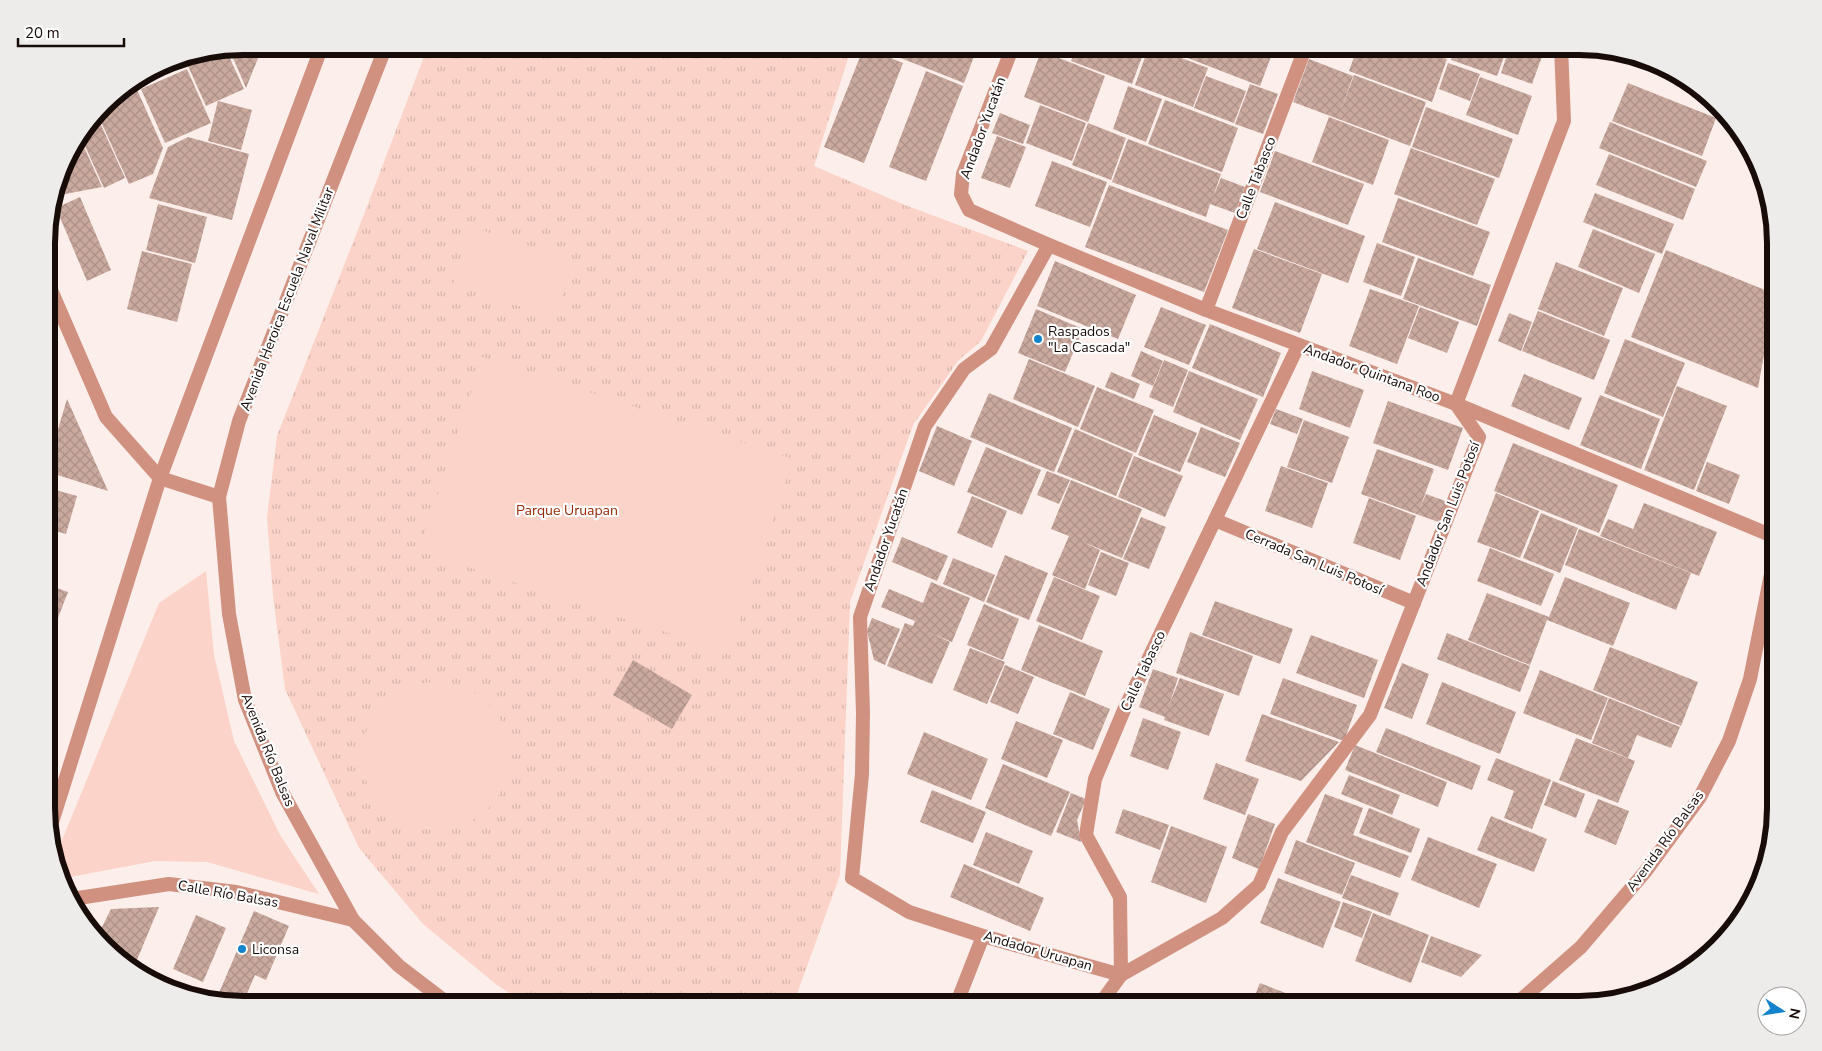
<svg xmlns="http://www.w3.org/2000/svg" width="1822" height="1051" viewBox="0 0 1822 1051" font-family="'Nunito Sans',sans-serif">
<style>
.park{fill:url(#park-tufts)}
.garden{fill:#fbd3c8}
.building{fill:url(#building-cross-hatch)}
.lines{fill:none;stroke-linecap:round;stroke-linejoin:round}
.minor{stroke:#d09180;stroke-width:14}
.tertiary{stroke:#d09180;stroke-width:14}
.poi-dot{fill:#1483cc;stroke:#fff;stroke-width:2}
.labels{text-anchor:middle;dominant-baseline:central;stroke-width:4.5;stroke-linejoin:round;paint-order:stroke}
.street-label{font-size:14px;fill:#180c09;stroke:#fff}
.poi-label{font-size:14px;fill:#180c09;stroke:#fff;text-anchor:start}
.park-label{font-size:14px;fill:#972a08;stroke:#fff}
.rim{fill:none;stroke:#180c09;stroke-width:6}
</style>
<defs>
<pattern id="park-tufts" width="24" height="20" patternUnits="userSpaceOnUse" patternTransform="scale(1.25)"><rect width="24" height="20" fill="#fbd3c8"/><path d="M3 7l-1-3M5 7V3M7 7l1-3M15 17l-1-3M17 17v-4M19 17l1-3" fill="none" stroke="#d6b4aa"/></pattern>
<pattern id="building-cross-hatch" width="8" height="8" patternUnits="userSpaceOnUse" patternTransform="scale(1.25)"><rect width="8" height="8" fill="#caa99f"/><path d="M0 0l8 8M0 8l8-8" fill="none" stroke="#ad9088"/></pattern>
</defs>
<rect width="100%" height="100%" fill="#fceeea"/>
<polygon class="park" points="462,46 852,46 814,166 905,205 1028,251 981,341 958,361 913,425 850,602 840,875 793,1005 529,1005 497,985 423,924 359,848 285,689 273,596 267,518 277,436 363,217 425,54"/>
<g class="garden">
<polygon points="472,227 573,260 555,318 453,284"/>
<polygon points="483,357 793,459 729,653 419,551"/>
<polygon points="206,571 214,655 234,741 280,835 319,894 207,862 155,861 65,878 56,855 159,603"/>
<circle cx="436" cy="756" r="74"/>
</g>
<g class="building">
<polygon points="243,46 263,46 246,88 230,51"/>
<polygon points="870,46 978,46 964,83"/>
<polygon points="1077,46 1146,46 1132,84 1071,61"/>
<polygon points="1149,46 1208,68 1193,107 1135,85"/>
<polygon points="1184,46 1275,46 1260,86 1180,55"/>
<polygon points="1358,46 1411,46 1447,59 1432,102 1349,71"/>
<polygon points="1419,46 1454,46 1450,58"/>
<polygon points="1456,46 1508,46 1497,76 1451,60"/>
<polygon points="1510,46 1539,46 1545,48 1532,84 1501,73"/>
<polygon points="864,47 903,63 864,163 824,147"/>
<polygon points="226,50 244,89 206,106 188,66"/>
<polygon points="1041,51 1105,76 1088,122 1024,97"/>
<polygon points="1309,59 1353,76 1339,116 1354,75 1426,102 1410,146 1293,102"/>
<polygon points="1448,63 1480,74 1470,101 1439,89"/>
<polygon points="187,69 211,123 165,143 141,89"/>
<polygon points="926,71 963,86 926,181 889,167"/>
<polygon points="1206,76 1246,91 1234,123 1194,108"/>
<polygon points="1480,77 1532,96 1518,135 1466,115"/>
<polygon points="1628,83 1716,118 1702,156 1612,121"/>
<polygon points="1250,84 1278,94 1263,134 1235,124"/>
<polygon points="135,85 163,148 153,174 129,184 98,115 113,95"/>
<polygon points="1128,86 1162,99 1146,142 1113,129"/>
<polygon points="1165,100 1238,128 1222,172 1148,144"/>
<polygon points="218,101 252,110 241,150 208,141"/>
<polygon points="1040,105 1086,123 1072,161 1026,143"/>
<polygon points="1426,107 1513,139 1499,178 1412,147"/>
<polygon points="1000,113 1030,125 1023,144 992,133"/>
<polygon points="97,116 125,178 104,188 81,137"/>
<polygon points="1329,117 1389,140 1373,185 1312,162"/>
<polygon points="1610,122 1707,161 1696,187 1599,148"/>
<polygon points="1088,123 1126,138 1111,180 1072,165"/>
<polygon points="997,136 1026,147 1010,188 981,178"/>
<polygon points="188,137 249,154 232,220 149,198 168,147"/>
<polygon points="80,138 102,187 60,195 57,188 67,156"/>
<polygon points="1128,139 1221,174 1213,197 1221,178 1245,187 1235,213 1210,204 1206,217 1112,182"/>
<polygon points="1411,148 1495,179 1477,225 1394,194"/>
<polygon points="1275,151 1364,184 1348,225 1260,192"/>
<polygon points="1609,154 1695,189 1683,220 1596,185"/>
<polygon points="1052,161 1107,182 1090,227 1035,206"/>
<polygon points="1109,185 1228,230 1204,292 1085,247"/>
<polygon points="1595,193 1674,224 1662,254 1583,222"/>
<polygon points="80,197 111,270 87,281 56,208"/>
<polygon points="1398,198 1490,232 1473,276 1382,242"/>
<polygon points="1275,202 1365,236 1348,283 1257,249"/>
<polygon points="158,204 207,217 195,263 146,250"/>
<polygon points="1593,229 1655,254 1639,293 1578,267"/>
<polygon points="1377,243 1415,257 1401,296 1363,282"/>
<polygon points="1254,249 1322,274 1300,333 1232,308"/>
<polygon points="1666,250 1775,294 1758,388 1631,337"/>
<polygon points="142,251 192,264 177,322 127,309"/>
<polygon points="1418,258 1491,285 1477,326 1403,299"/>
<polygon points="1055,261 1136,295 1118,339 1037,306"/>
<polygon points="1556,262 1623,288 1604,336 1538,309"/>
<polygon points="1370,289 1419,306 1397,364 1349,346"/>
<polygon points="1161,307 1206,325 1189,365 1144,347"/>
<polygon points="1420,307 1459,322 1447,353 1408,338"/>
<polygon points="1036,309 1083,329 1065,372 1018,353"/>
<polygon points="1538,311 1610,340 1594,380 1522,351"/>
<polygon points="1509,313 1532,322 1521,351 1498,341"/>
<polygon points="1210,324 1281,353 1263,397 1192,368"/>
<polygon points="1625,339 1685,363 1663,417 1604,393"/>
<polygon points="1141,351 1163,361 1153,386 1131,376"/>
<polygon points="1029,359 1095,386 1078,427 1013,399"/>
<polygon points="1164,360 1188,370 1173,407 1149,397"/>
<polygon points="48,361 53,374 48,391"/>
<polygon points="1189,371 1258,399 1240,440 1173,412"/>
<polygon points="1312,371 1364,390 1350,428 1299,409"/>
<polygon points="1111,372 1140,384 1134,399 1105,387"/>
<polygon points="1524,374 1582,398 1569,430 1511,406"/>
<polygon points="1677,386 1727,406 1694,490 1644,470"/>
<polygon points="1097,387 1154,410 1136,453 1080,429"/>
<polygon points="989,393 1072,428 1054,472 970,437"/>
<polygon points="1600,395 1660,419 1641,469 1580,445"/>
<polygon points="67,399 108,491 48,472 48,463"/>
<polygon points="1388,401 1463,428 1448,470 1373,443"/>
<polygon points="1276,409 1303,419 1297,434 1270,424"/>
<polygon points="1154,415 1197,433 1180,472 1138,455"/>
<polygon points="1304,420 1349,437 1332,483 1287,467"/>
<polygon points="937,426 972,441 954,486 919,471"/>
<polygon points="1201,427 1240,443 1225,477 1187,462"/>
<polygon points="1075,429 1133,454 1116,496 1057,472"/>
<polygon points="1513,443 1618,485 1599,533 1494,491"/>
<polygon points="986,447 1041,470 1022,515 967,492"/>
<polygon points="1377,449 1434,469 1420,508 1426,494 1448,502 1441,523 1361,494"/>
<polygon points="1134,456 1183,476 1165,517 1118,497"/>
<polygon points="1707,462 1740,475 1729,504 1696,491"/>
<polygon points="1281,466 1328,483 1312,528 1265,511"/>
<polygon points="1047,471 1070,480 1059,504 1037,495"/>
<polygon points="1071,480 1142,509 1122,558 1083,542 1100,550 1085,589 1052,575 1069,536 1051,529"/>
<polygon points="48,488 77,496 66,534 48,529"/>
<polygon points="1496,493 1539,511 1520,558 1477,542"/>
<polygon points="972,496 1007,511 992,548 957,533"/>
<polygon points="1369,498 1416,516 1400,560 1353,543"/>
<polygon points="1644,503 1717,532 1699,576 1600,536 1608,519 1633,529"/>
<polygon points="1541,513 1578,528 1560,573 1523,558"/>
<polygon points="1141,517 1166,527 1149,569 1123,559"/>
<polygon points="1579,529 1691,573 1676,610 1565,565"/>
<polygon points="48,531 56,533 48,558"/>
<polygon points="902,537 948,556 937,581 892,562"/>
<polygon points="1490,548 1554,574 1541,606 1477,581"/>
<polygon points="1101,552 1129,563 1116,596 1088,585"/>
<polygon points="1005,555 1048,573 1029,620 986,602"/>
<polygon points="953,558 995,575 984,602 943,584"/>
<polygon points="1054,577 1100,596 1082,640 1036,621"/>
<polygon points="1565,577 1630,603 1613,646 1547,620 1530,665 1468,640 1487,593 1549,617"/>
<polygon points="931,582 970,598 952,642 930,633 950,642 932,684 887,666 905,623 913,626 915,621 881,607 889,589 923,603"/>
<polygon points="48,585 68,592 48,644"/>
<polygon points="1215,601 1293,629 1280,664 1202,635"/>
<polygon points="984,604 1019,619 1003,660 967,645"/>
<polygon points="872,618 900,629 885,665 874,660 867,631"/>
<polygon points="1039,625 1103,651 1085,696 1021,670"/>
<polygon points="1190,632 1253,656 1239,696 1176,673"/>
<polygon points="1447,633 1530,666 1520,692 1437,659"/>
<polygon points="1311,635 1378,660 1364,698 1296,673"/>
<polygon points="1610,647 1698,682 1681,726 1593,690"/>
<polygon points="970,648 1005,662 987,704 953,690"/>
<polygon points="633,660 692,695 672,729 613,695"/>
<polygon points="1402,663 1429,674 1412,719 1384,708"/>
<polygon points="1005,665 1034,677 1018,714 990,702"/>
<polygon points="1153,669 1178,678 1169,705 1180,678 1224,694 1209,736 1164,720 1165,717 1139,707"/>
<polygon points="1540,670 1608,698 1591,740 1523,713"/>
<polygon points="1283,678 1357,705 1344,741 1270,714"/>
<polygon points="1442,682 1516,712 1500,754 1426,724"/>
<polygon points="1070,692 1110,709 1093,750 1053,734"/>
<polygon points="1609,698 1680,727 1671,748 1637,735 1628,758 1592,743"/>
<polygon points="1262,714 1339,742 1301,781 1245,761"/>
<polygon points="1143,718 1181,732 1168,770 1130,756"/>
<polygon points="1016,721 1063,740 1047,778 1001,759"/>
<polygon points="1386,728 1481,766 1472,790 1376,752"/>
<polygon points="924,732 988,759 971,800 907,774"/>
<polygon points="1576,738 1635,761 1618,803 1559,780"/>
<polygon points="1355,745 1447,782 1438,807 1345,770"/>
<polygon points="1496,758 1551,780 1532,829 1504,818 1514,791 1487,780"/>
<polygon points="1216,763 1259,779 1245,815 1203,799"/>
<polygon points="1003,764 1070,792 1051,836 985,808"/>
<polygon points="1349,775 1400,795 1392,815 1341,794"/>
<polygon points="1553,781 1585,794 1576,818 1544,805"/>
<polygon points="932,790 986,812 973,843 920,822"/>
<polygon points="1071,793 1086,799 1077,820 1081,842 1056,832"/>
<polygon points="1325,794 1363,808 1353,835 1409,856 1400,878 1306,842"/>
<polygon points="1598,799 1629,811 1616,845 1584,832"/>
<polygon points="1369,808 1420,829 1411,853 1359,833"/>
<polygon points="1123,809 1169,825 1160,850 1115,833"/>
<polygon points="1248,814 1275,824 1259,869 1232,858"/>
<polygon points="1491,816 1547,839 1534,872 1477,850"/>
<polygon points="1171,826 1227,847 1206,903 1151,882"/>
<polygon points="986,832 1033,851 1019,884 973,865"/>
<polygon points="1428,837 1497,864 1479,908 1411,880"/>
<polygon points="1296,840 1355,863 1342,895 1284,873"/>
<polygon points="964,864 1044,898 1030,931 950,897"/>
<polygon points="1351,875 1399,893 1390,916 1342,898"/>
<polygon points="1278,878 1341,902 1323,948 1260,923"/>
<polygon points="1343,902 1372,912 1362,938 1334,927"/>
<polygon points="159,907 134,967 98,935 111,909"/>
<polygon points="254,911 289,926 266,980 255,975 242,1005 221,1002 216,1000"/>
<polygon points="1373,913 1429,935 1411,983 1355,961"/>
<polygon points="196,915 226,928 203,982 173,969"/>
<polygon points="1431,936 1482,955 1461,977 1421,962"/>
<polygon points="1260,983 1314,1004 1251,1004"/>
</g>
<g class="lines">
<g class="minor">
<polyline points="1013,46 963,174 961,194 969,210 1049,245 1206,310 1456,404 1775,537"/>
<polyline points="1049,245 991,349 964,369 925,426 860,617 863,713 862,774 852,878 909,912 983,936 1121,975 1222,918 1259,885 1282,832 1370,715 1479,437 1456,404 1564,121 1561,46"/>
<polyline points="1206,310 1306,46"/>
<polyline points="1215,520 1414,603"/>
<polyline points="72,899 169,884 236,892 353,920"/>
<polyline points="1100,1004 1121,975 1120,897 1086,835 1095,779 1124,710 1298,346"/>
<polyline points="956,1005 983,936"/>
</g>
<g class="tertiary">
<polyline points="386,46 239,421 219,497 229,614 245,700 282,792 353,920 399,966 450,1005"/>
<polyline points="48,283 106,417 160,478"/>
<polyline points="160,478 219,497"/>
<polyline points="48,835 160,478 322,46"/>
<polyline points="1516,1004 1581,947 1645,872 1700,797 1729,741 1750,679 1775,554"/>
</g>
</g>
<g class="poi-dot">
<circle cx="1038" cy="339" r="5"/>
<circle cx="242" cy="949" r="5"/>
</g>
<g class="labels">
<g class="street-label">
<text transform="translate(983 128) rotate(-70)">Andador Yucatán</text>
<text transform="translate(1256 178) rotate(-69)">Calle Tabasco</text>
<text transform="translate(287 299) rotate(-69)">Avenida Heroica Escuela Naval Militar</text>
<text transform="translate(1372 373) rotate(20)">Andador Quintana Roo</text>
<text transform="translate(1448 514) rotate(-69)">Andador San Luis Potosí</text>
<text transform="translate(886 540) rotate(-71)">Andador Yucatán</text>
<text transform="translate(1314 562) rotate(23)">Cerrada San Luis Potosí</text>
<text transform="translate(1143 671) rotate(-65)">Calle Tabasco</text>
<text transform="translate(268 750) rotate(68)">Avenida Río Balsas</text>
<text transform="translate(1665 841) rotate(-54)">Avenida Río Balsas</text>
<text transform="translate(228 894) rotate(10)">Calle Río Balsas</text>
<text transform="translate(1038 951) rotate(16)">Andador Uruapan</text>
</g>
<g class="poi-label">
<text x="1048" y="331">Raspados<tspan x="1048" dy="16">"La Cascada"</tspan></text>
<text x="252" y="949">Liconsa</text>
</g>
<g class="park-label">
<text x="567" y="510">Parque Uruapan</text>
</g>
</g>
<path d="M0 0H1822V1051H0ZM243 55H1579A188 188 0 0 1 1767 243V808A188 188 0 0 1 1579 996H243A188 188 0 0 1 55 808V243A188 188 0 0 1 243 55Z" fill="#edeceb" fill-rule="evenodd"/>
<path class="rim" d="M243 55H1579A188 188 0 0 1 1767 243V808A188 188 0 0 1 1579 996H243A188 188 0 0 1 55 808V243A188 188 0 0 1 243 55Z"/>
<g transform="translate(1782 1011) rotate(102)"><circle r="24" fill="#ffffff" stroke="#a39e9d"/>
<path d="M0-4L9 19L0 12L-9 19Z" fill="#1483cc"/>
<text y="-8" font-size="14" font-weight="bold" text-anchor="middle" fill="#180c09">N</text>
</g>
<path d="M18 38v8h106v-8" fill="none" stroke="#180c09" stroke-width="2.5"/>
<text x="25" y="38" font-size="15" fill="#180c09" stroke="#ffffff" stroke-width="4" paint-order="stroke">20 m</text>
</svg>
